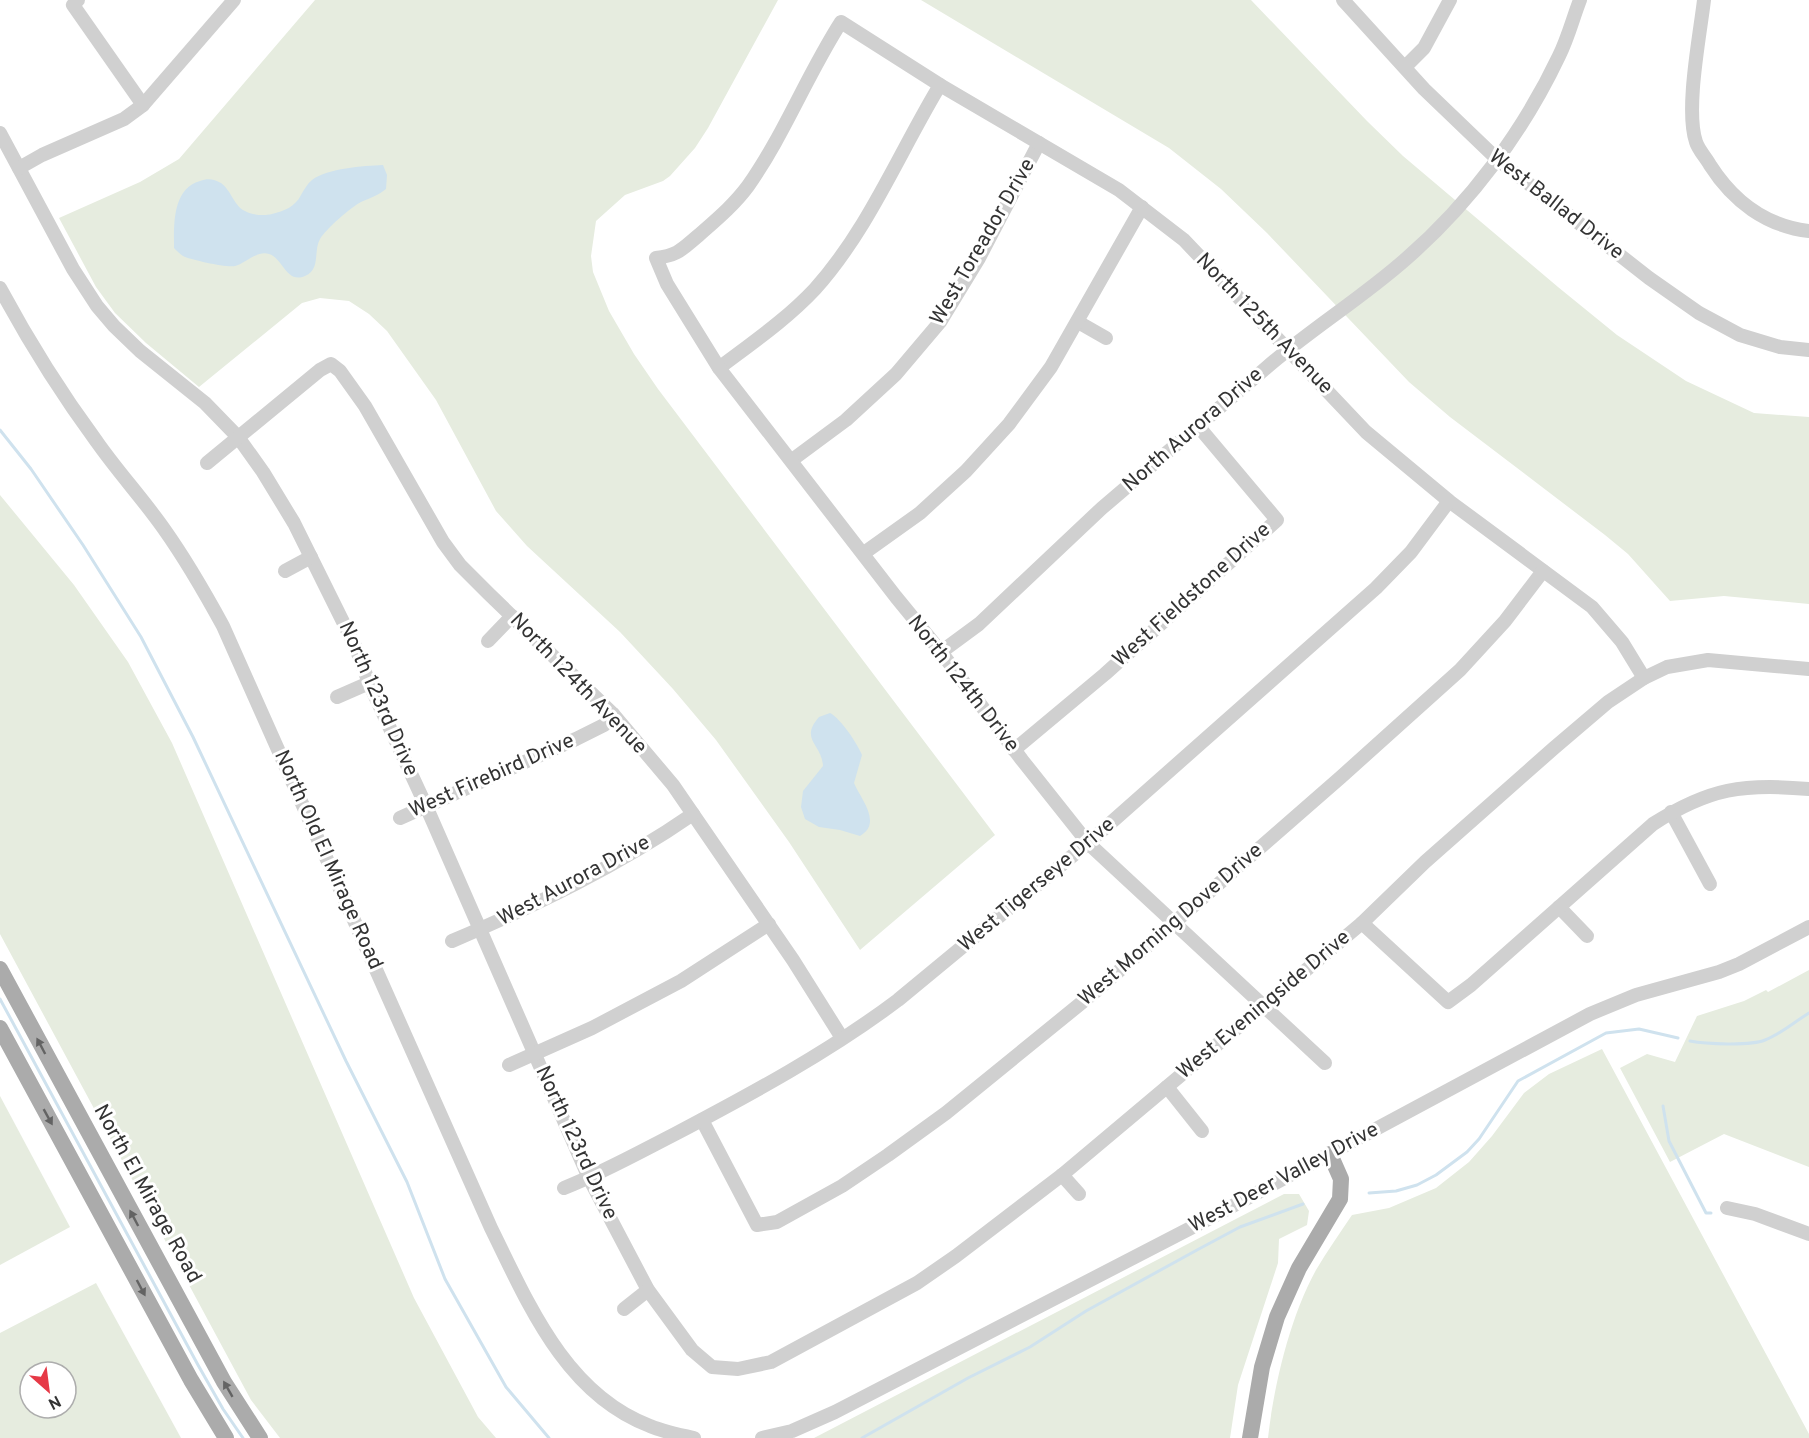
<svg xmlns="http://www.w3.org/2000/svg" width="1809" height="1438" viewBox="0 0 1809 1438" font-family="Overpass,sans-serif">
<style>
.green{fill:#e6ecdf;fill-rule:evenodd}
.water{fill:#cfe2ee}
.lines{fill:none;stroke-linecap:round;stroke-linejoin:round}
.stream{stroke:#cfe2ee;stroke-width:3}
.minor{stroke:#d0d0d0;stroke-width:14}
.major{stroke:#ababab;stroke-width:16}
.oneway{fill:#636363}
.labels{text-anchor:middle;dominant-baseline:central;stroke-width:6;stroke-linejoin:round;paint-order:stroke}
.street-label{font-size:21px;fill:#333;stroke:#fff}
</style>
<rect width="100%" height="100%" fill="#fff"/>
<g class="green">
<polygon points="315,0 778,0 708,128 695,148 670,176 663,181 625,195 596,221 591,256 593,272 609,311 634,354 658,389 995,835 860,950 789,842 716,740 673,689 620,632 527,546 496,511 436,400 387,331 369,314 349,301 320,298 302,303 199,387 146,343 115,313 96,287 59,218 140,182 179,159"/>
<polygon points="921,0 1251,0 1367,121 1403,156 1558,287 1617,335 1686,381 1754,413 1809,417 1809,604 1724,596 1670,601 1628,554 1605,535 1450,417 1409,382 1267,233 1221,189 1169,148"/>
<polygon points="0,495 74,585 128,662 172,743 414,1298 478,1417 496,1438 280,1438 251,1400 0,934"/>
<polygon points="1809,970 1809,1167 1724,1134 1670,1162 1620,1068 1647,1054 1675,1062 1697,1016 1744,1001 1766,990 1768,992"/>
<path d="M 1602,1049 L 1809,1434 L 1809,1438 L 1268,1438 C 1274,1385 1290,1317 1316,1270 C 1327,1251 1340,1233 1352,1215 L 1389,1208 L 1436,1188 L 1469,1162 L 1492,1136 L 1524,1093 L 1549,1074 Z"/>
<polygon points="0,1096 70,1227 0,1265"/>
<polygon points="1284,1194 1299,1194 1309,1211 1307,1225 1279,1239 1278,1263 1238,1385 1230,1438 814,1438"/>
<path d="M 96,1283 L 181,1438 L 0,1438 L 0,1333 ZM 30,1372 L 66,1372 L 66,1408 L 30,1408 Z"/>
</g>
<g class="water">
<path d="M 383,165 L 387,175 L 386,189 C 379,195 370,198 361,202 C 350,208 327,228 320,239 C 313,252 321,269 305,276 C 286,284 283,258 269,254 C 257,250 245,264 235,266 C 227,268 193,260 185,257 C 181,255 178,252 174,248 C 174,225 172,189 200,181 C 208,178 214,179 221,183 C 231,190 234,206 245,211 C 252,215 264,216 272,214 C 284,211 295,207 301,195 C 304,190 307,184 312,180 C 328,168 363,166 383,165 Z"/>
<path d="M 830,713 C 841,719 857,743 862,755 L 854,783 C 860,798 883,823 860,836 L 840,830 L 819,827 L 805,819 L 801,807 L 803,791 L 823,766 C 822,744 799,740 819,717 Z"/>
</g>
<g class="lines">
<g class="stream">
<polyline points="0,430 31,469 83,545 141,637 193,737 346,1061 407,1182 445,1279 506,1387 549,1438"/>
<polyline points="0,999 198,1365 223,1409 243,1438"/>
<path d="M 1690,1041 C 1705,1044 1751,1046 1765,1040 C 1781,1034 1794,1022 1809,1013"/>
<polyline points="1663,1106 1669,1141 1706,1213 1711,1213"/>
<polyline points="1369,1193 1396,1191 1417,1185 1436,1175 1467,1152 1479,1139 1518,1081 1606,1033 1639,1029 1678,1038"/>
<polyline points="862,1438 968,1378 1030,1347 1086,1311 1197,1250 1240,1227 1303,1204"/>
</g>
<g class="minor">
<polyline points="78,0 73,5 143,105"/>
<polyline points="1343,0 1424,89 1497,159 1649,278 1699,313 1740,335 1780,347 1809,350"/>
<path d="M 1704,0 C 1700,35 1685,110 1696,142 C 1698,149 1706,158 1710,165 C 1733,201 1766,226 1809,231"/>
<polyline points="1405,67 1424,48 1450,0"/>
<polyline points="0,133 73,269 97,306 114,326 140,351 205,403 238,437 263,472 294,523 356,648 369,683 426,806 589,1178 648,1290 692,1350 712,1367 738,1369 771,1362 917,1283 956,1256 1062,1175 1362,923 1425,862 1554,748 1608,702 1644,678 1667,667 1708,660 1809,669"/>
<polyline points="19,168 42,155 124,119 143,105 234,0"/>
<path d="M 0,288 C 29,342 61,393 97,442 C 118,472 143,499 164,529 C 186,560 205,593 223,626 L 491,1228 C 528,1303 565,1394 650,1426 C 664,1432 679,1435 694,1438"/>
<polyline points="1078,322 1106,338"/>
<path d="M 719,368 C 752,343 787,319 815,289 C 868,230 899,153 940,85"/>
<polyline points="792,460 846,420 896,374 940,322 979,258 1039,143"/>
<polyline points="207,463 320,370 331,364 340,371 365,406 443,542 460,565 489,594 613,714 673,785 793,960 842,1038"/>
<polyline points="864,553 920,513 966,471 1009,424 1051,367 1142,207"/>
<polyline points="285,571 311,557"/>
<polyline points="488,641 512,616"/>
<path d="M 941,652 L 979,624 L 1102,508 L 1266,368 C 1311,329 1362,298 1407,258 C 1470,203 1523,132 1559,56 C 1568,38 1573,18 1580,0"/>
<polyline points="337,697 369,683"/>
<polyline points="1014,750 1105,674 1277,520 1198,426"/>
<polyline points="1671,812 1710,884"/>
<polyline points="400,818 576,739 604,725 613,714"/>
<polyline points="1559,907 1587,936"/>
<path d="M 1362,923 L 1448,1002 L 1471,985 L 1653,824 C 1709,788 1744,783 1809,789"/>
<path d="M 452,941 C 536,905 618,866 693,814"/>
<path d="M 1325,1063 L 1088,843 L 1022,760 L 941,652 L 896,597 L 719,368 L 667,284 L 656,258 C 679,255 682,249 699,235 C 716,220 734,205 748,186 C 784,135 807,75 841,22 L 940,85 L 1119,190 L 1184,240 L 1366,432 L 1449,501 L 1592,607 L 1622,642 L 1644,678"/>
<polyline points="509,1065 592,1028 681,981 769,924"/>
<polyline points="1167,1087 1202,1131"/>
<polyline points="702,1120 757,1225 777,1222 842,1186 888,1155 946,1113 1096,991 1341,777 1460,670 1505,621 1543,571"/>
<polyline points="1062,1175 1079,1194"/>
<path d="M 564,1188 C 602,1173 638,1153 675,1134 C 751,1094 829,1052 898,1000 L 1088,843 L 1376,588 L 1411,552 L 1449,501"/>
<polyline points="1727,1208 1755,1214 1809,1234"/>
<polyline points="624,1309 648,1290"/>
<polyline points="762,1438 792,1431 835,1412 1214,1216 1590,1014 1636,995 1719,972 1739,964 1809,927"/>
</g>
<g class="major">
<polyline points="0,969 224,1382 260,1438"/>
<polyline points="0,1028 191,1380 226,1438"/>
<polyline points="1250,1438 1262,1367 1277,1317 1299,1268 1340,1199 1341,1179 1330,1154"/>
</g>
</g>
<defs><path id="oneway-solid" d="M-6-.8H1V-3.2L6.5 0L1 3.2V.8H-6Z" transform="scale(1.5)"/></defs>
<g class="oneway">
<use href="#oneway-solid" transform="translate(41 1046) rotate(-118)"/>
<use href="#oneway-solid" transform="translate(48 1117) rotate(61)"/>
<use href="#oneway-solid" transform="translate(134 1218) rotate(-118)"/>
<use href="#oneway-solid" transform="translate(141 1288) rotate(62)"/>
<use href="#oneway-solid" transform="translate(228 1389) rotate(-120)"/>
</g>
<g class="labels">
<g class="street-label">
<text transform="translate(1556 205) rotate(38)">West Ballad Drive</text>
<text transform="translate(983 242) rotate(-60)">West Toreador Drive</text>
<text transform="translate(1264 324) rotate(46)">North 125th Avenue</text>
<text transform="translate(1193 430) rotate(-41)">North Aurora Drive</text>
<text transform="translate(1192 595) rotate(-42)">West Fieldstone Drive</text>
<text transform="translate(578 684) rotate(46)">North 124th Avenue</text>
<text transform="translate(963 684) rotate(52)">North 124th Drive</text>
<text transform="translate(378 699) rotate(66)">North 123rd Drive</text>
<text transform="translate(492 776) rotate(-24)">West Firebird Drive</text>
<text transform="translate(328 860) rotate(66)">North Old El Mirage Road</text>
<text transform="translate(574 881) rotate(-28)">West Aurora Drive</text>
<text transform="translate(1037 885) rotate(-40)">West Tigerseye Drive</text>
<text transform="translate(1171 925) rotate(-41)">West Morning Dove Drive</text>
<text transform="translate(1264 1005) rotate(-40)">West Eveningside Drive</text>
<text transform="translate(576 1143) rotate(65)">North 123rd Drive</text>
<text transform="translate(1284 1178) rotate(-28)">West Deer Valley Drive</text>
<text transform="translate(147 1194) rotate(61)">North El Mirage Road</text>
</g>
</g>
<g transform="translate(48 1390) rotate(152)"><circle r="28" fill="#ffffff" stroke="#adadad" stroke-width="1.5"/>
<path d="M0-4.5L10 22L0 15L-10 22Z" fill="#e63946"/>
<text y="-9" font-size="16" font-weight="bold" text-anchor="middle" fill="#333333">N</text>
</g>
</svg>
